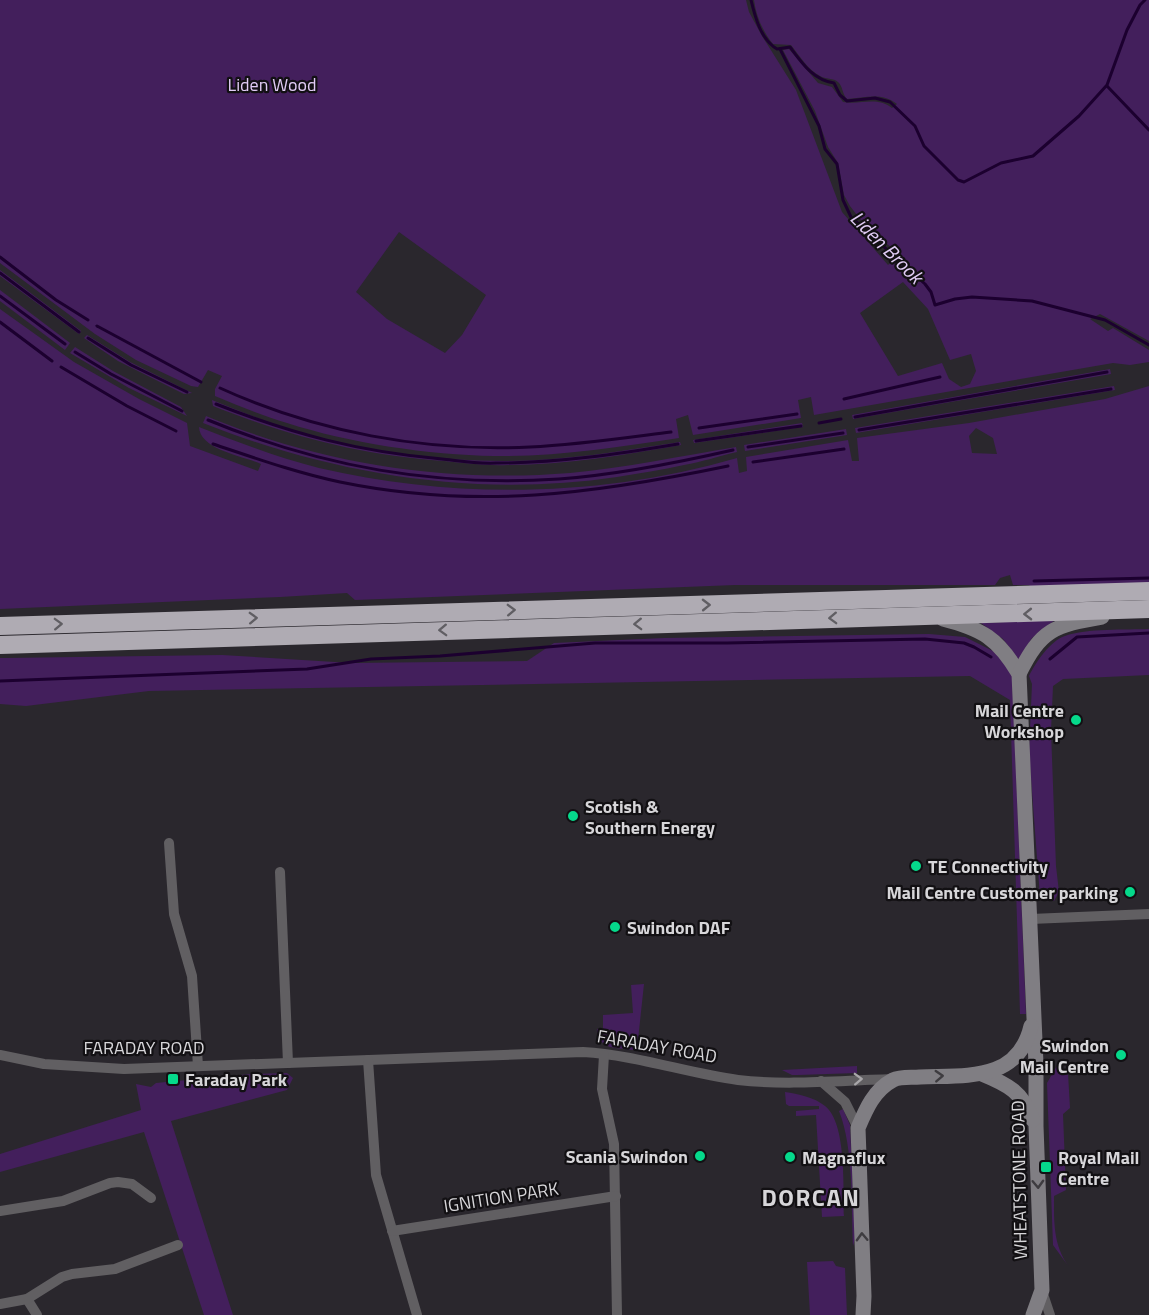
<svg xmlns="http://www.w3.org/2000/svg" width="1149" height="1315" viewBox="0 0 1149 1315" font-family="'Titillium Web',sans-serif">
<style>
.green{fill:#431f5c;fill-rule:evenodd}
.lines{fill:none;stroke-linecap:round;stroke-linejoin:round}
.stream{stroke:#1c002f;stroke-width:3}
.street{stroke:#615f62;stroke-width:10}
.secondary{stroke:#807e83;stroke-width:15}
.highway{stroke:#afabb3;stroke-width:18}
.oneway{stroke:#605e63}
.oneway2{stroke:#3e3c40}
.oneway3{stroke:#a8a6a9}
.poi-dot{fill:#05d98b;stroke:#121013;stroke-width:2}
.labels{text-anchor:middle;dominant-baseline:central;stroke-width:4.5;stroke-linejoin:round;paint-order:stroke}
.park-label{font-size:18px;fill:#e1cbf5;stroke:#121013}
.poi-label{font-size:18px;font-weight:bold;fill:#d7d6d9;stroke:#121013;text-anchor:start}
.street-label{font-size:18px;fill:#d7d6d9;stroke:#121013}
.water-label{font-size:20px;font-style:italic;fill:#e1ccf5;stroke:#121013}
.district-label{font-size:24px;font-weight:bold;letter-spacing:1.5px;fill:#d7d6d9;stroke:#121013}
</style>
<rect width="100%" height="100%" fill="#2a272d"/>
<g class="green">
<path d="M 0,0 L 746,0 L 749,12 L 762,36 L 796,90 L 842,212 L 888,265 L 899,255 L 860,219 L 850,206 L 844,195 L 838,163 L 828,147 L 815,111 L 783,50 L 789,49 L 818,83 L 832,87 L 843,102 C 861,105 877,96 892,108 L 897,104 C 881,92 866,98 847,99 C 842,94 843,86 838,82 C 834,78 825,79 820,76 C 808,70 799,55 791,45 L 773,44 C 763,32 756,16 754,0 L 1149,0 L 1149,341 L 1100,314 L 1090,319 L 1108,331 L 1113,328 L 1149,350 L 1149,362 L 1130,365 L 1113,363 L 814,415 L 811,397 L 798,400 L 801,418 L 693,435 L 688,415 L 676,419 L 679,438 C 618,447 556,457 494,456 C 429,455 349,443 287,423 C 263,416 239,406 215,396 L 215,389 L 222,376 L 208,370 L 198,387 L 191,386 L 136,360 L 95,334 L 0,263 ZM 399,232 L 486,295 L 462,335 L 445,353 L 387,319 L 356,292 ZM 903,282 L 928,309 L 950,360 L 971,354 L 976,371 L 970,384 L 961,387 L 949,379 L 942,363 L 898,376 L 860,313 Z"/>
<polygon points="0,270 81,331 79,334 0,276"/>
<polygon points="0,290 70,343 65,350 0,301"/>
<path d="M 0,309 L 74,362 L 139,399 L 187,423 L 190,446 L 258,471 L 261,464 C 244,456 200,450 199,427 C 238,442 278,458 319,468 C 456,500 603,497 737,458 L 739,473 L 747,471 L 746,457 L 848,440 L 852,461 L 859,461 L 857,438 L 969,423 L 1105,399 L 1149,386 L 1149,586 L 1034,590 L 1029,585 L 1013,585 L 1010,575 L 1000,578 L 995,585 L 735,585 L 355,600 L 347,593 L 280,597 L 0,609 ZM 976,428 L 993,438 L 997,454 L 972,453 L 969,436 Z"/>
<polygon points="87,335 130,362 192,393 184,394 118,361 84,338"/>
<polygon points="75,347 113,371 181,407 187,416 129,388 70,353"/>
<polygon points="1110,369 1111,374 853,419 852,415"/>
<polygon points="1114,386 1115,390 856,433 855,428"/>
<path d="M 212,400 C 237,410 263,421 289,429 C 357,450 433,461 504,461 C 564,461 622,451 680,442 L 681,445 C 624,455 566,465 508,465 C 486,466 465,463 444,461 C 361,455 291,437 213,406 Z"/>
<path d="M 206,416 C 321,464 445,483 570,473 C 625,468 681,456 736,447 L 737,452 C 719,456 702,462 684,465 C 662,470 639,473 617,477 C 476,498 334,475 203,423 Z"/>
<polygon points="802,423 803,427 694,443 693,440"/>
<polygon points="846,429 847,435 745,451 744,445"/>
<polygon points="1055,620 1032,638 1019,660 1003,639 981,623"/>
<path d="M 1149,629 L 1149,675 L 1063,679 L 1053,686 L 1051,731 L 1056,866 L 1059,892 L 1054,901 L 1040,897 L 1029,752 L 1032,684 L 1029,676 C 1036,662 1050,641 1065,636 C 1087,628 1126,630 1149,629 Z"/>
<polygon points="929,634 965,637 997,653 1012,675 1026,1014 1020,1014 1010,700 970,676 149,691 26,706 0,704 0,658 6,658 222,655 351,663 527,661 554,643 664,638"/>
<path d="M 644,984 L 638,1040 L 635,1048 L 633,1050 C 616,1047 599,1051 597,1029 L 603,1028 L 603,1015 L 633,1013 L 631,985 Z"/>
<path d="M 1058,1064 L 1068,1073 L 1070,1108 L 1063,1114 L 1066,1190 L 1054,1196 C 1054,1222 1053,1245 1069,1267 L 1053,1245 L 1047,1083 Z"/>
<polygon points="857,1066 857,1073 798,1075 792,1075 782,1070"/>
<polygon points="287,1073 293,1078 287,1090 171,1121 233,1315 204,1315 144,1132 0,1172 0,1154 141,1110 136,1084 151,1087 156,1083 251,1074"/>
<path d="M 785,1092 C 798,1094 814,1097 825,1106 C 847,1123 843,1189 844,1216 L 822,1217 L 816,1115 L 796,1116 L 796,1111 L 819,1109 L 819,1106 L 789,1106 L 786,1104 Z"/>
<path d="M 843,1109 L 850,1125 L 855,1239 L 853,1246 C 851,1205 854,1149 839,1111 Z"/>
<polygon points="833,1261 836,1266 845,1268 847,1315 810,1315 807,1262"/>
</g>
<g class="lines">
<g class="stream">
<path d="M 751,0 C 755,17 761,40 777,49 L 790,47 C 802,63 813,80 834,83 L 840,95 L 847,101 L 875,98 L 890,102 L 915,126 L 924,146 L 958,180 L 964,182 L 1001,163 L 1033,156 L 1079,116 L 1107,85 L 1127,30 L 1140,5 L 1145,0"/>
<polyline points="780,49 819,126 825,149 837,164 843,200 851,217 925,284 931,292 935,305 955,299 972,297 1032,301 1105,320 1149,345"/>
<polyline points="1107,86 1149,130"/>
<polyline points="0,257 56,300 88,320"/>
<polyline points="0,273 79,332"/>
<polyline points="0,296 65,344"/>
<polyline points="0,322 52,361"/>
<polyline points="97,326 201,382"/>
<polyline points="88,338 131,365 187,392"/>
<polyline points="75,352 111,374 182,411"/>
<polyline points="61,367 127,406 176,431"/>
<path d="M 220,388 C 316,432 424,452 530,447 C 577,445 624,438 671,432"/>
<polyline points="844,399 940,377"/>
<path d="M 216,404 C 292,434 360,452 442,459 C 460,461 478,464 496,463 C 558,463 618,454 678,444"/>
<polyline points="855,417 1107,372"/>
<path d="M 208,420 C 322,467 435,487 559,479 C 617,475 676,463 733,450"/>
<polyline points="819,423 841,419"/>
<polyline points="699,428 797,414"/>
<polyline points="859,430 1111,389"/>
<polyline points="696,441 801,426"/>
<path d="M 213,444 C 255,458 297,473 340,482 C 476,510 594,494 728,466"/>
<polyline points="748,447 843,433"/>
<polyline points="753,462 844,449"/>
<polyline points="1034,581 1149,578"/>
<polyline points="1050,659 1077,637 1149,633"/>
<polyline points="0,681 307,669 371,659 440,656 595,643 727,643 925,639 964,643 974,647 991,657"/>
</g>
<g class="street">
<polyline points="169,843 174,914 192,976 198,1066"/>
<polyline points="280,872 288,1063"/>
<polyline points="1031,919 1149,914"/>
<path d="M 0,1055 L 44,1064 L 124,1069 L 583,1052 C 636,1055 686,1073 738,1080 C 790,1086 844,1080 896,1079"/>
<polyline points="604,1055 602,1089 614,1144 617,1315"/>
<polyline points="368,1060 376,1175 417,1315"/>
<polyline points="821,1081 845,1102 858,1128"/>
<polyline points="0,1211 63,1201 110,1183 118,1182 132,1184 151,1198"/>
<polyline points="392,1231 616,1196"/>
<polyline points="1042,1291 1050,1315"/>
<polyline points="27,1299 37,1315"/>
<polyline points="0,1304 27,1299 62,1277 72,1274 115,1269 178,1245"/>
</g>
<g class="secondary">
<path d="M 943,619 C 982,629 998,638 1019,674 L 1036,1064 L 1036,1126 L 1042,1290 L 1033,1315"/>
<path d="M 1019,674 C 1041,629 1055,625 1102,617"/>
<path d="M 982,1074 C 1009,1085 1022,1092 1033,1120"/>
<path d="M 863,1315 L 864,1296 L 858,1128 C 866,1109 874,1090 893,1080 C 901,1076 912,1078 920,1077 C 966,1075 1018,1082 1031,1026"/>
</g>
<g class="highway">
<polyline points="0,626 1149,591"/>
<polyline points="0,645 1149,609"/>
</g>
</g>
<defs><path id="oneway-chevron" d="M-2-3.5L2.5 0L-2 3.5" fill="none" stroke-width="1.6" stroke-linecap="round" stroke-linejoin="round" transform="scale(1.5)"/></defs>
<g class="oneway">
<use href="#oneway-chevron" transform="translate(706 605) rotate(-1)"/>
<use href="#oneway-chevron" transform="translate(511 610) rotate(-2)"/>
<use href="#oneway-chevron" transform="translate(1028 614) rotate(179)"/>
<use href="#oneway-chevron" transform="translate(253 618) rotate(-2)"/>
<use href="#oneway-chevron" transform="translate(833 618) rotate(178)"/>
<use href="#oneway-chevron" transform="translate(58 624) rotate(-2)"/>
<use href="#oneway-chevron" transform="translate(638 624) rotate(178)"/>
<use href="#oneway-chevron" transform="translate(443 630) rotate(178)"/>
</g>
<g class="oneway2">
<use href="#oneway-chevron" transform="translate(939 1076) rotate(-3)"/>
<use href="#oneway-chevron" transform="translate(1038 1184) rotate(88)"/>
<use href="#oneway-chevron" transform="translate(862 1237) rotate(-92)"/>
</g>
<use class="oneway3" href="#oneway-chevron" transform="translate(858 1079) rotate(-2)"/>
<g class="poi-dot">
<circle cx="1076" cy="720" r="6"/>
<circle cx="573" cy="816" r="6"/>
<circle cx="916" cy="866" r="6"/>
<circle cx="1130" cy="892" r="6"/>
<circle cx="615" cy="927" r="6"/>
<circle cx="1121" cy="1055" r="6"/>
<rect x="167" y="1073" width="12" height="12" rx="3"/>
<circle cx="700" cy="1156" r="6"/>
<circle cx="790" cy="1157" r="6"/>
<rect x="1040" y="1161" width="12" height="12" rx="3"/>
</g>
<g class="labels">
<g class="park-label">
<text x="272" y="84">Liden Wood</text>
</g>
<g class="poi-label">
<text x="1064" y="710" text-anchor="end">Mail Centre<tspan x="1064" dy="21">Workshop</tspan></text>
<text x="585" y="806">Scotish &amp;<tspan x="585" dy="21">Southern Energy</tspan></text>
<text x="928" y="866">TE Connectivity</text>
<text x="1118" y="892" text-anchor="end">Mail Centre Customer parking</text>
<text x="627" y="927">Swindon DAF</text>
<text x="1109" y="1045" text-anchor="end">Swindon<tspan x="1109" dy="21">Mail Centre</tspan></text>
<text x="185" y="1079">Faraday Park</text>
<text x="688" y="1156" text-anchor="end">Scania Swindon</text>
<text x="802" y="1157">Magnaflux</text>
<text x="1058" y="1157">Royal Mail<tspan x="1058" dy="21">Centre</tspan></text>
</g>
<g class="street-label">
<text transform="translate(657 1046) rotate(10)">FARADAY ROAD</text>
<text x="144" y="1047">FARADAY ROAD</text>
<text transform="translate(1019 1180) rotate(-91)">WHEATSTONE ROAD</text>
<text transform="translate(501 1197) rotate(-9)">IGNITION PARK</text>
</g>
<g class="water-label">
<text transform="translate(887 247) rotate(45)">Liden Brook</text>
</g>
<g class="district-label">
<text x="811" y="1197">DORCAN</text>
</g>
</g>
</svg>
